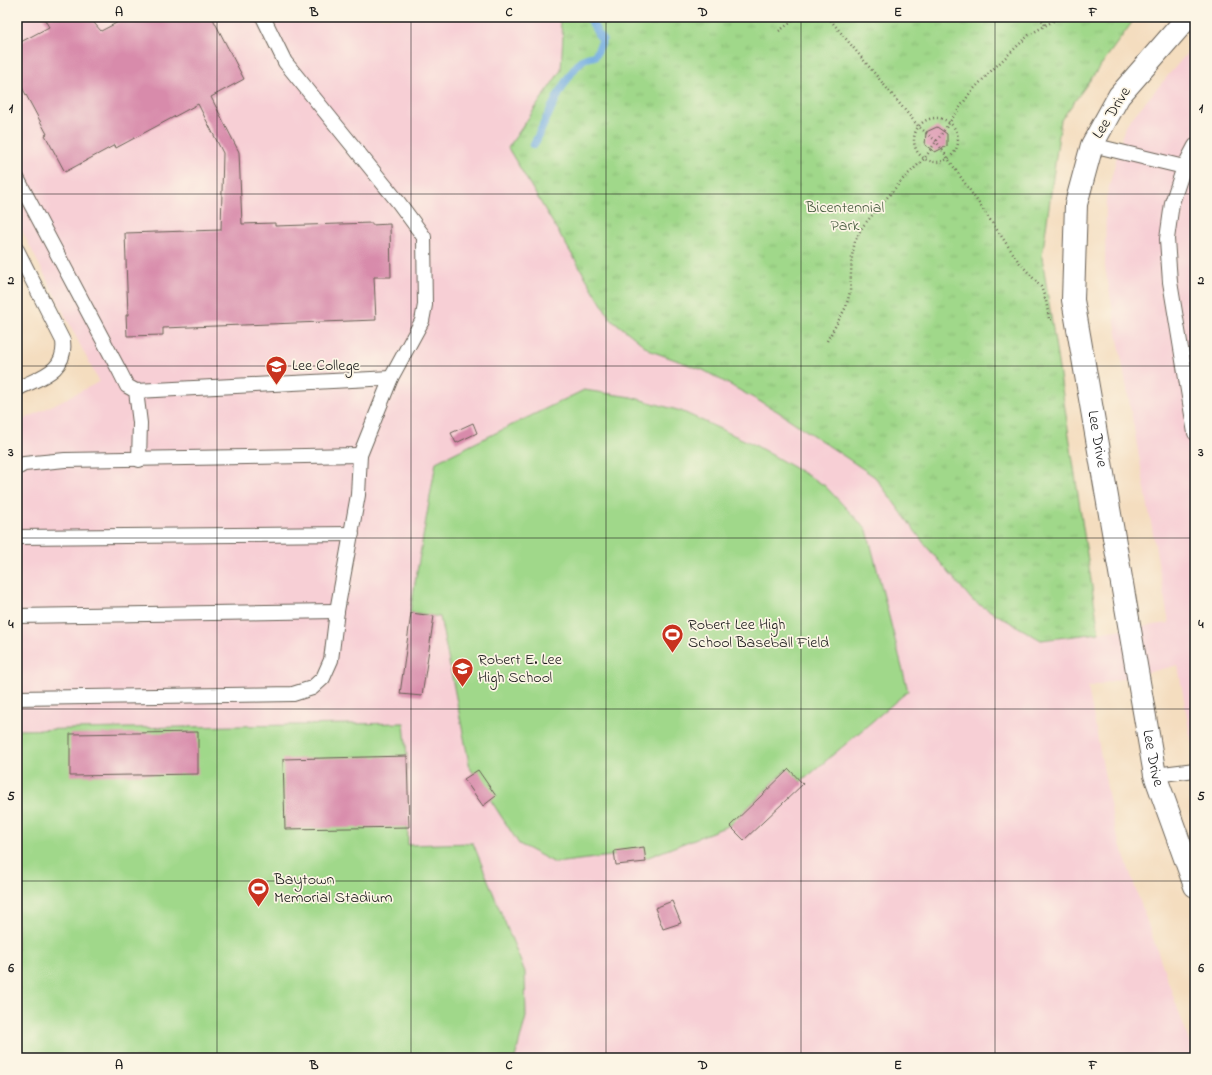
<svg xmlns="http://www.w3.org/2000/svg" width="1212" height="1075" viewBox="0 0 1212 1075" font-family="'Indie Flower',sans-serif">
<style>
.built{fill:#f7cfd5}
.park{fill:url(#park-tufts);stroke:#5e7a53}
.garden{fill:#a0d88a;stroke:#5e7a53}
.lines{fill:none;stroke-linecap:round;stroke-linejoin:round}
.stream{stroke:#6face1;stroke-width:8}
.building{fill:#d88bab}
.service-casing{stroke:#686055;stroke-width:16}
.secondary-casing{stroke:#686055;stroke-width:24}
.path{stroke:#686055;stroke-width:2.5;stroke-dasharray:1 3;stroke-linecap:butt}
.service{stroke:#fff;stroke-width:14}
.secondary{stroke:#fff;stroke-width:22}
.grid{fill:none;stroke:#1c1c1c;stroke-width:1;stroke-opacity:0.55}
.labels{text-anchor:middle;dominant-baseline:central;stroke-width:3.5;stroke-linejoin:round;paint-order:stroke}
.street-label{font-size:16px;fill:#1c1c1c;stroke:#fcf5e5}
.park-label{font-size:16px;fill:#4a5e42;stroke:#fcf5e5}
.poi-label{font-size:16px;fill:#1c1c1c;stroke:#fcf5e5;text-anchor:start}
.neatline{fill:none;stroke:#1c1c1c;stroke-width:1.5}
.grid-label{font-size:13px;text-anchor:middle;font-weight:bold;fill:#1c1c1c}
</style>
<defs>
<pattern id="park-tufts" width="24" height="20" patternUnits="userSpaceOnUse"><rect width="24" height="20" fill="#a0d88a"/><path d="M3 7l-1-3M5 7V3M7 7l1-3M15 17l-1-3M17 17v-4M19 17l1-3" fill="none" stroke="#89b976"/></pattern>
</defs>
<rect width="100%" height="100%" fill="#fcf5e5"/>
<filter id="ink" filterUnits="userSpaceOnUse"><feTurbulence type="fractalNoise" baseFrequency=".025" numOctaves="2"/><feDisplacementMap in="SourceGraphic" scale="8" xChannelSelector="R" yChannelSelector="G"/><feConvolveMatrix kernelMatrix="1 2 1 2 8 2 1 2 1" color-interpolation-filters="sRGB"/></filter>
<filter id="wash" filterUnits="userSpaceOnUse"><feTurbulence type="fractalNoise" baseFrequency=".012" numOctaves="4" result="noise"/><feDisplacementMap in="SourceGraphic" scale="16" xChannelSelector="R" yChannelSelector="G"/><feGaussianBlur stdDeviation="0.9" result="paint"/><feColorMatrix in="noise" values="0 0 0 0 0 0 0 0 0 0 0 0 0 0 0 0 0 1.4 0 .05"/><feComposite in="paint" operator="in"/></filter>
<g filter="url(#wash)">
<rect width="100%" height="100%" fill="#f4ddbf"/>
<polygon class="built" points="17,17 558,17 563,35 561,70 508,148 651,351 703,370 777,411 875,477 926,546 1041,640 1169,623 1105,267 1106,198 1125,126 1195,44 1195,750 1190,735 1178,665 1088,687 1115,830 1195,1058 17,1058 17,423 99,382 17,221"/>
<polygon class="park" points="558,17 1137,17 1133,21 1061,120 1042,257 1099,633 1041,640 973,601 926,546 875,477 777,411 703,370 651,351 610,318 508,148 561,70 563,35"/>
<g class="garden">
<polygon points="584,390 631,397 681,411 753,444 824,485 867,530 908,691 801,782 787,769 730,825 646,858 643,852 555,863 519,844 470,768 440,617 410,612 436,462"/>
<polygon points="404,723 407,756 408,845 473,843 525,972 526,1017 515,1058 17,1058 17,730"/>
</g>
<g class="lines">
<path class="stream" d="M 534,145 C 544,124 566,72 584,59 C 587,57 592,57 595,56 L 603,40 L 598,34 L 589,17"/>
</g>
<g id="blocks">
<g class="building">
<polygon points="43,17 89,17 101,31 128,17 212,17 244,79 211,97 239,152 242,224 275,223 275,226 372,223 372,225 390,224 391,277 374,277 376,320 163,328 163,335 127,336 126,315 128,315 125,233 221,230 223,153 198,104 116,148 115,145 65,172 45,135 47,134 17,78 17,44 49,27"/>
<polygon points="937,127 947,134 947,146 935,152 925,145 926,132"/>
<polygon points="473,423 477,433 456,443 451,433"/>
<polygon points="411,613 434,616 422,696 400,694"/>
<polygon points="198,732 198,774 70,776 70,734"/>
<polygon points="407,756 409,827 285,829 283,759"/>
<polygon points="789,769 803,784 744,840 730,826"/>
<polygon points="478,770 496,796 483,806 464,779"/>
<polygon points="644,847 646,862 616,865 614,851"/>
<polygon points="672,901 681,923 663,929 655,908"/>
</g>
</g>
</g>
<g filter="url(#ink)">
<use href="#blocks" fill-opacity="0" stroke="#686055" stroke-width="1"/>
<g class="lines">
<defs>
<g id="service">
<polyline points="1092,145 1184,167 1193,167"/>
<polyline points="1195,146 1184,167 1172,203 1167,239 1170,282 1195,433"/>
<polyline points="17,178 120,372 127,386 136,391 140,423 139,460"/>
<path d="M 17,250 L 63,341 C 67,372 40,377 17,389"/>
<polyline points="136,391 391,378"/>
<polyline points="17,468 24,464 65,460 360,455"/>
<polyline points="17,537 352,534"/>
<polyline points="17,616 337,611"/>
<polyline points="17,698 293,694 312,688 323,678 331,660 337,611 358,495 360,455 391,378 422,321 425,305 424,237 399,203 285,62 263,17"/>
<polyline points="1155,775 1195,770"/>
</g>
<g id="secondary">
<path id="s1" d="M 1188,17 L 1119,96 L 1092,145 L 1076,204 L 1073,300 L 1155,775 L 1195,886"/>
</g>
</defs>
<use href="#service" class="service-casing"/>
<use href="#secondary" class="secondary-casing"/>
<g class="path">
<polyline points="828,17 918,126 936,141 1019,262 1041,287 1046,301 1049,319 1052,319"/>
<polyline points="1040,17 1045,25"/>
<polyline points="779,31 798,17"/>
<circle cx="936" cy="140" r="22"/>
<polyline points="827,341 846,307 850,292 852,256 855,241 863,226 903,179 924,159 970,93 991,71 1029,35 1060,17"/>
</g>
<use href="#service" class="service"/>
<use href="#secondary" class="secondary"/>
</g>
</g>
<path class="grid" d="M 217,17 L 217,1058M 411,17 L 411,1058M 606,17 L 606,1058M 801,17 L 801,1058M 995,17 L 995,1058M 17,194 L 1195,194M 17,366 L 1195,366M 17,538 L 1195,538M 17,709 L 1195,709M 17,881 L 1195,881"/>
<defs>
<symbol id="university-pin" viewBox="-11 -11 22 30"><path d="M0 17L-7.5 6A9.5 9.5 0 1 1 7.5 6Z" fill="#c8321e" stroke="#fcf5e5"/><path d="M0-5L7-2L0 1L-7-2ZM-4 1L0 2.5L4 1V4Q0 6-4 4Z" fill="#fff"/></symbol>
<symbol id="stadium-pin" viewBox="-11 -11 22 30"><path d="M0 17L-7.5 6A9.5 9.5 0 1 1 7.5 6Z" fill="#c8321e" stroke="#fcf5e5"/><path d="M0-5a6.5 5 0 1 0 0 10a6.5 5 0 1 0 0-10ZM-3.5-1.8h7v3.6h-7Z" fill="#fff"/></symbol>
<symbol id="school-pin" viewBox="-11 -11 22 30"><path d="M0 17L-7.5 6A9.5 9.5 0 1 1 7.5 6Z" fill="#c8321e" stroke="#fcf5e5"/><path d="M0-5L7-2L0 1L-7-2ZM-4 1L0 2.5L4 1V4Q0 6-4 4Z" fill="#fff"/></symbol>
</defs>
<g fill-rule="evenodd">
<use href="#university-pin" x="264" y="354" width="25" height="34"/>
<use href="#stadium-pin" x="660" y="622" width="25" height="34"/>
<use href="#school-pin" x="450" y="656" width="25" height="34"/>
<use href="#stadium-pin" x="246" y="876" width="25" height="34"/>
</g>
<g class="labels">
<g class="street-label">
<text transform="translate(1112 113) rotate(-58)">Lee Drive</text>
<text stroke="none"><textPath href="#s1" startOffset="459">Lee Drive</textPath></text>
<text stroke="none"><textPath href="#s1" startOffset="783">Lee Drive</textPath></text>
</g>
<g class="park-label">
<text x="845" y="208">Bicentennial<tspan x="845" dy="18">Park</tspan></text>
</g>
<g class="poi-label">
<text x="292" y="366">Lee College</text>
<text x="688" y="625">Robert Lee High<tspan x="688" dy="18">School Baseball Field</tspan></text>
<text x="478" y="660">Robert E. Lee<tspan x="478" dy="18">High School</tspan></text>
<text x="274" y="880">Baytown<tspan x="274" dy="18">Memorial Stadium</tspan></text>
</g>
</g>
<rect width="1212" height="1075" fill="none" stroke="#fcf5e5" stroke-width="44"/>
<rect x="22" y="22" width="1168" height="1031" class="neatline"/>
<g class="grid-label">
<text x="119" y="16">A</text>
<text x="314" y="16">B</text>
<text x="509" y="16">C</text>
<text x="703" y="16">D</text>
<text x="898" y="16">E</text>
<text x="1093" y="16">F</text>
<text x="11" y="112">1</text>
<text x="1201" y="112">1</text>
<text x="11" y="284">2</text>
<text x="1201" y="284">2</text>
<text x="11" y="456">3</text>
<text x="1201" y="456">3</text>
<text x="11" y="628">4</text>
<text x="1201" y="628">4</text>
<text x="11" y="800">5</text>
<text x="1201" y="800">5</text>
<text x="11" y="972">6</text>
<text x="1201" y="972">6</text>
<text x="119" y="1069">A</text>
<text x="314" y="1069">B</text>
<text x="509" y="1069">C</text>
<text x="703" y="1069">D</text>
<text x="898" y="1069">E</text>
<text x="1093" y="1069">F</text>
</g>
</svg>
